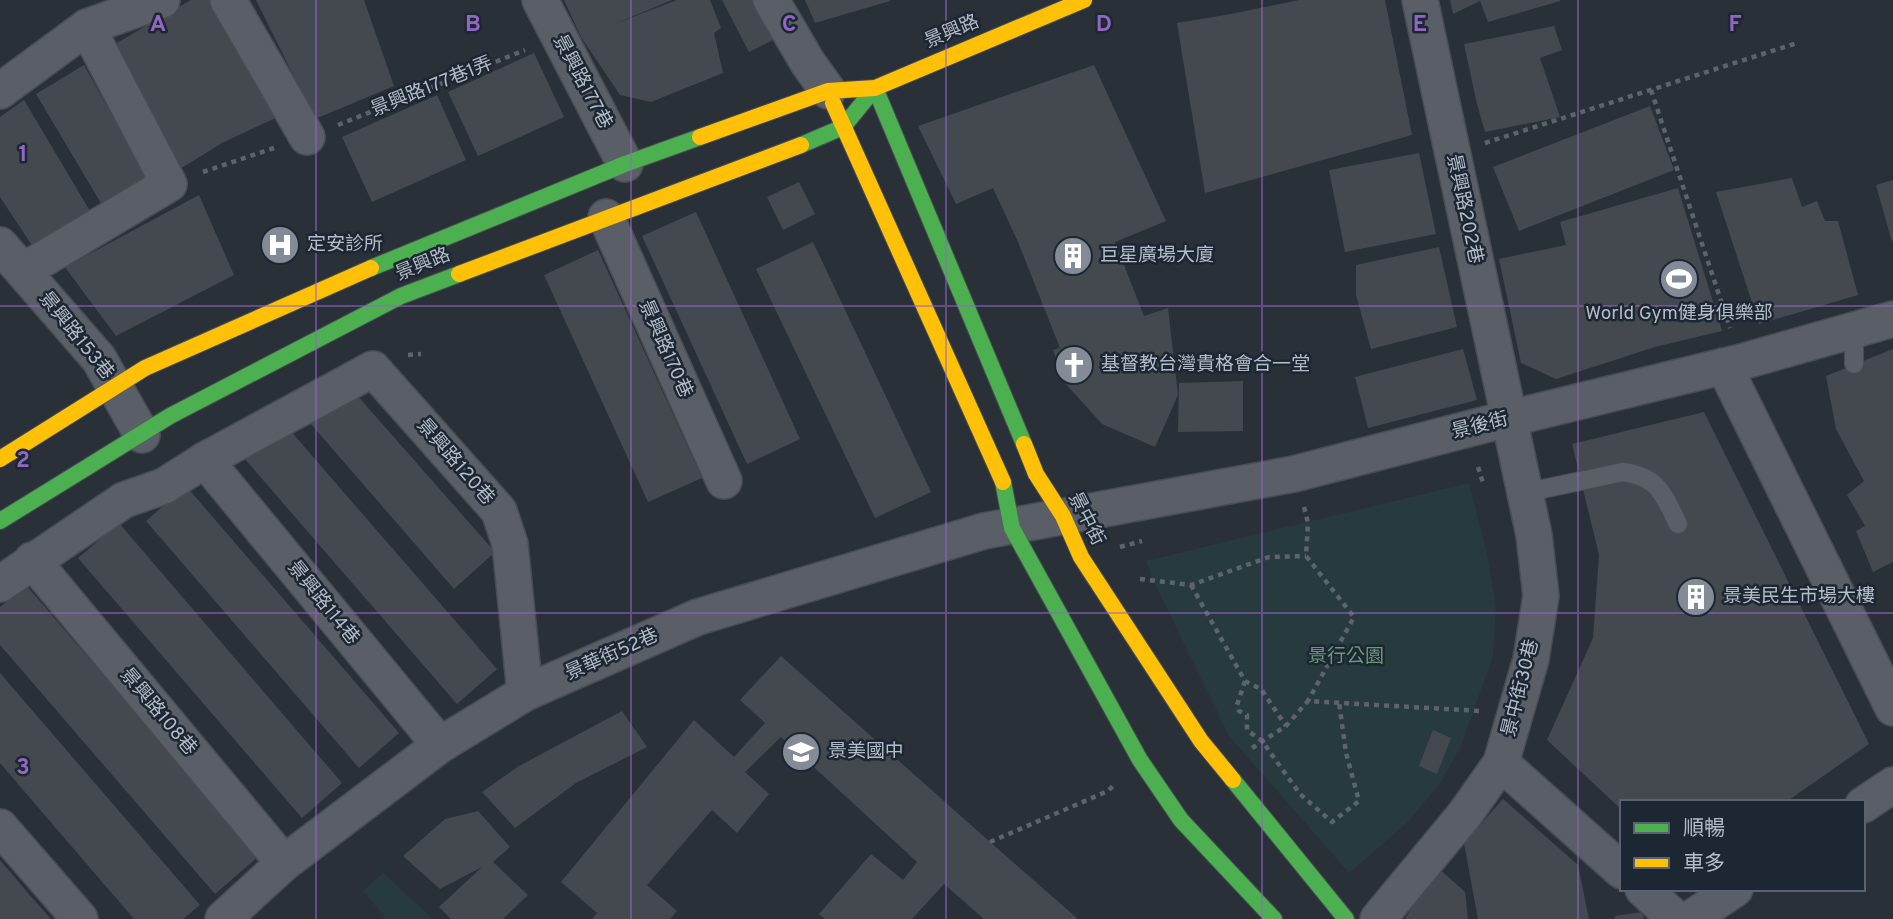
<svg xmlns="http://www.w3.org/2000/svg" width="1893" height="919" viewBox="0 0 1893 919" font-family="Overpass,'Noto Sans TC',sans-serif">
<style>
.green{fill:#273a3e}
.building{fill:#444950}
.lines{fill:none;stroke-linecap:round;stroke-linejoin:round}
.lane-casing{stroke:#484c53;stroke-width:20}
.street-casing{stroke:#484c53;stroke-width:38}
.fast-casing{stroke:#484c53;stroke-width:18}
.slow-casing{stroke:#484c53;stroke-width:18}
.path{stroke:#5d636a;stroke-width:4.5;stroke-dasharray:5 5;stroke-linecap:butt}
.lane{stroke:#5a5e66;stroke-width:18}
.street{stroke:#5a5e66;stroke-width:35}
.fast{stroke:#4caf50;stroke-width:16}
.slow{stroke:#ffc107;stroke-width:16}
.grid{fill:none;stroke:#9266c3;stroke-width:2;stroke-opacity:0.55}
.labels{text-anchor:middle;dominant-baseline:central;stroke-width:5;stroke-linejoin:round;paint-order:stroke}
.street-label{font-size:19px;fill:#b4bcc9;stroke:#1d2633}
.poi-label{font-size:19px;fill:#b4bcc9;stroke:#1d2633;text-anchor:start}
.park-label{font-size:19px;fill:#6b9a76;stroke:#1d2633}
.grid-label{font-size:23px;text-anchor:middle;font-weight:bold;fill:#9266c3;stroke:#1d2633;stroke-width:5;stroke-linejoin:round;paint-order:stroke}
</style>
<rect width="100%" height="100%" fill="#2a3038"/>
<g class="green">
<polygon points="1469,483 1487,553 1496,608 1493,656 1461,746 1441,782 1408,822 1349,873 1229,736 1153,580 1146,561"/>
<polygon points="383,873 433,919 381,919 385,917 363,891"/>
</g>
<g class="building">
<polygon points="191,0 219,0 284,114 222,143 180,169 108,48"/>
<polygon points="256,0 364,0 394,86 315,119"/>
<polygon points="564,0 672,0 612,25 677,0 710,0 721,28 714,33 723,73 651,102 620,95 581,37"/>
<polygon points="722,0 759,0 779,37 749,52"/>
<polygon points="805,0 890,0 890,1 815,23"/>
<polygon points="1299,0 1385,0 1412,135 1205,193 1177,23 1231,14"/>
<polygon points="1450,0 1560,0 1560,1 1488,22 1480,1 1453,14"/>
<polygon points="1554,26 1562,50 1540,58 1560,117 1485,132 1477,104 1464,44"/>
<polygon points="534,53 564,117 478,156 448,92"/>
<polygon points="84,65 150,183 105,210 36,94"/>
<polygon points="1094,65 1166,221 1115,242 1144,316 1168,308 1178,395 1155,447 1102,424 1065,383 1053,350 1060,348 1018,242 993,188 956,204 918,126"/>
<polygon points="437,95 466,160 372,202 342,137"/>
<polygon points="24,100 93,216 35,250 0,197 0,117"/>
<polygon points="1650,106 1674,170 1519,231 1493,167"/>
<polygon points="1419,153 1436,234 1345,252 1329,170"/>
<polygon points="1792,178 1802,207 1817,201 1825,221 1838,221 1858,295 1759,324 1716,192"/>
<polygon points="1893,180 1893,241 1892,242 1876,185"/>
<polygon points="799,182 815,214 783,230 767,197"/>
<polygon points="1678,188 1722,331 1655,347 1556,379 1521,363 1499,259 1566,245 1560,222"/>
<polygon points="199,195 234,275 116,336 65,267"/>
<polygon points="696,212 800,439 747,464 642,236"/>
<polygon points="813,242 931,492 875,518 756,269"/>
<polygon points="1439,247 1457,327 1371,349 1356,295 1356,265"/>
<polygon points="598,250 702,478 648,502 544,275"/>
<polygon points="1463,349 1477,400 1368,428 1355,377"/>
<polygon points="1893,349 1893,562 1873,572 1856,531 1865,526 1847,495 1864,481 1836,429 1826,376"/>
<polygon points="1243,381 1243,431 1178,432 1179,383"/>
<polygon points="355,393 495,552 454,589 304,416"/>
<polygon points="1704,412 1869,744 1786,802 1622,802 1622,810 1547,740 1593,638 1599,555 1572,444"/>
<polygon points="288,428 497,669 457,704 244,458"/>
<polygon points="186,486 399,733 359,768 146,521"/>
<polygon points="119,523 342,783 302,818 78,558"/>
<polygon points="26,585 259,856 215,894 0,645 0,607"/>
<polygon points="781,656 990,842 1078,919 984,919 944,884 912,919 825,919 819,914 871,854 903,880 917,862 781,737 745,772 769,794 737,833 712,810 647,885 677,911 670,919 592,919 597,913 561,882 694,720 734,757 765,723 740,700"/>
<polygon points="0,673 200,905 183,919 134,919 0,763"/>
<polygon points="622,711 647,747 576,783 515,828 482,792 519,766"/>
<polygon points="1433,730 1451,738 1437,774 1419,766"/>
<polygon points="1503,799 1578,865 1589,919 1478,919 1464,843"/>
<polygon points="478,811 510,847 493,862 528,895 503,919 451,919 439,907 482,867 440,889 403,856 445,819"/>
<polygon points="0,860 34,900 51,919 0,919"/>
<polygon points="1436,866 1465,892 1468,919 1405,919"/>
<polygon points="1642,912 1644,919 1615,919 1615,916"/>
</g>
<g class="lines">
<defs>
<g id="lane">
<polyline points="1854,364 1854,330"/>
<path d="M 1524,493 L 1623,472 C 1659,477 1663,494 1678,524"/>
</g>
<g id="street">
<polyline points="228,0 307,137"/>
<polyline points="540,0 625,164"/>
<polyline points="771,0 808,63 828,91"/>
<polyline points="0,91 87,27 162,0"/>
<polyline points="606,217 724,481"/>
<polyline points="0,245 99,359 142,435"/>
<polyline points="23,271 169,184 87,27"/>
<polyline points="1724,366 1893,708"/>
<polyline points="205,460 440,745"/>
<polyline points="32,560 284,863"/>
<polyline points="0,584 124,500 164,486 205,460 373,369 499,511 510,544 525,693"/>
<polyline points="1501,763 1622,871"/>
<polyline points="1863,805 1893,785"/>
<polyline points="0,827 80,919"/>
<polyline points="1643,889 1676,919"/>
<polyline points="223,919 284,863 440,745 525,693 698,617 984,531 1294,474 1495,422 1741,362 1893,319"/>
<polyline points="1378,919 1465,814 1501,763 1531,659 1541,596 1534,535 1420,0"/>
<polyline points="1690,919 1735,889"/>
</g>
<g id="fast">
<polyline points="875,88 1024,444"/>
<polyline points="801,145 843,127 875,88"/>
<polyline points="371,268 625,164 700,137"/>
<polyline points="1003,482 1012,528 1140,760 1181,820 1274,919"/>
<polyline points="0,521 170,416 401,296 459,274"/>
<polyline points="1233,780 1346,919"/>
</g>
<g id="slow">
<polyline points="833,103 1003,482"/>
<polyline points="700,137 828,91 875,88 1084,0"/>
<polyline points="459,274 801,145"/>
<polyline points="1024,444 1036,474 1063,516 1081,557 1201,741 1233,780"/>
<polyline points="0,459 145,368 371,268"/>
</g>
</defs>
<use href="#lane" class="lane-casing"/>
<use href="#street" class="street-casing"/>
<use href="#fast" class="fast-casing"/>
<use href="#slow" class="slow-casing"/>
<g class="path">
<polyline points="1651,90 1730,328"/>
<polyline points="338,125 525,50"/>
<polyline points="1485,143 1797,43"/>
<polyline points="203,172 274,148"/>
<polyline points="408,355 421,354"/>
<polyline points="1478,467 1484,486"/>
<polyline points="1304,507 1308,523 1306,556 1354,617 1308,701"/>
<polyline points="1120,547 1142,541"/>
<polyline points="1140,579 1191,585 1269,557 1306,556"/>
<polyline points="1191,585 1245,681 1261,689 1286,726"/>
<polyline points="1245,681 1237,705 1239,711 1247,715 1247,730 1262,741 1300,794 1332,822 1359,801 1346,753 1339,702"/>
<polyline points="1252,748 1286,726 1308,701 1480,711"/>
<polyline points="990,842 1108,791 1113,786"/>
</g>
<use href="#lane" class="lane"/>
<use href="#street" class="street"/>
<use href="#fast" class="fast"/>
<use href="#slow" class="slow"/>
</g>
<path class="grid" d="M 316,0 L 316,919M 631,0 L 631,919M 946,0 L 946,919M 1262,0 L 1262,919M 1578,0 L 1578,919M 0,306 L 1893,306M 0,613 L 1893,613"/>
<defs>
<symbol id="hospital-disc" viewBox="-11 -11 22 22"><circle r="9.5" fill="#848b96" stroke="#1d2633"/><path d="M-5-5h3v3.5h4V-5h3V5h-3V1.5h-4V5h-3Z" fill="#fff"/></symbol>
<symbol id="building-disc" viewBox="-11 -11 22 22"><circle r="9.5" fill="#848b96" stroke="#1d2633"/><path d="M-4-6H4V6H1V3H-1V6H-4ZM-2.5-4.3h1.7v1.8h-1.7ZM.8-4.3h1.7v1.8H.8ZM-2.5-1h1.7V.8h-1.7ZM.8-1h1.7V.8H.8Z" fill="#fff"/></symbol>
<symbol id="stadium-disc" viewBox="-11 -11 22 22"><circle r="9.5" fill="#848b96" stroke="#1d2633"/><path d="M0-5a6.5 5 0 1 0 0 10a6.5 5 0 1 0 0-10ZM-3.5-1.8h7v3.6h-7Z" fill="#fff"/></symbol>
<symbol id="church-disc" viewBox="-11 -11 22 22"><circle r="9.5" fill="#848b96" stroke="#1d2633"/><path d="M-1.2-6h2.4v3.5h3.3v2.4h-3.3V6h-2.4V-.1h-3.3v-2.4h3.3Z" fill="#fff"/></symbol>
<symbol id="school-disc" viewBox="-11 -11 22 22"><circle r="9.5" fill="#848b96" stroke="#1d2633"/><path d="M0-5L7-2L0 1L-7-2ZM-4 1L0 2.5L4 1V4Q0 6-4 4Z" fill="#fff"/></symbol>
</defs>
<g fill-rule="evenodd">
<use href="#hospital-disc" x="258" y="223" width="44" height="44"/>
<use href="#building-disc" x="1051" y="234" width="44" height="44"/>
<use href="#stadium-disc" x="1657" y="257" width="44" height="44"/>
<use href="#church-disc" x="1052" y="343" width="44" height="44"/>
<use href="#building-disc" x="1674" y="575" width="44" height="44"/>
<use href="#school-disc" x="779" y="730" width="44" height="44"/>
</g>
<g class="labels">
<g class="street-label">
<text transform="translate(952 32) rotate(-23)">景興路</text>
<text transform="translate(582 82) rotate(62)">景興路177巷</text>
<text transform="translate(432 87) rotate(-22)">景興路177巷1弄</text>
<text transform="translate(1464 209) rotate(78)">景興路202巷</text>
<text transform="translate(423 265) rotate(-22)">景興路</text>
<text transform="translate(76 336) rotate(51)">景興路153巷</text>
<text transform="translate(665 349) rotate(66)">景興路170巷</text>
<text transform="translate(1480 426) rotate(-14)">景後街</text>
<text transform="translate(455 462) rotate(49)">景興路120巷</text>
<text transform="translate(1086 519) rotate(63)">景中街</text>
<text transform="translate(323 603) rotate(51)">景興路114巷</text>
<text transform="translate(612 655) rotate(-24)">景華街52巷</text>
<text transform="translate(1521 688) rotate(-76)">景中街30巷</text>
<text transform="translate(158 712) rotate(50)">景興路108巷</text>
</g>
<g class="poi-label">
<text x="307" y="245">定安診所</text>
<text x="1100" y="256">巨星廣場大廈</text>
<text x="1679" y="314" text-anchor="middle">World Gym健身俱樂部</text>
<text x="1101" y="365">基督教台灣貴格會合一堂</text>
<text x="1723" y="597">景美民生市場大樓</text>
<text x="828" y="752">景美國中</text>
</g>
<g class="park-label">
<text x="1346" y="657">景行公園</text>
</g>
</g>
<g class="grid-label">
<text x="158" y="31">A</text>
<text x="473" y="31">B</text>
<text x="789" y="31">C</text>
<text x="1104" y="31">D</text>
<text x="1420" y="31">E</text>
<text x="1735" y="31">F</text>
<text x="23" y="161">1</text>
<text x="23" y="467">2</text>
<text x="23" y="774">3</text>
</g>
<rect x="1620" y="800" width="245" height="91" fill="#1d2633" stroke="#59626f" stroke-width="2"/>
<rect x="1634" y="823" width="35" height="10" fill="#4caf50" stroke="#59626f" stroke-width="2"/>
<text x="1683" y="835" font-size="21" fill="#b4bcc9">順暢</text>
<rect x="1634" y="858" width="35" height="10" fill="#ffc107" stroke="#59626f" stroke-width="2"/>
<text x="1683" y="870" font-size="21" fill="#b4bcc9">車多</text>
</svg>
